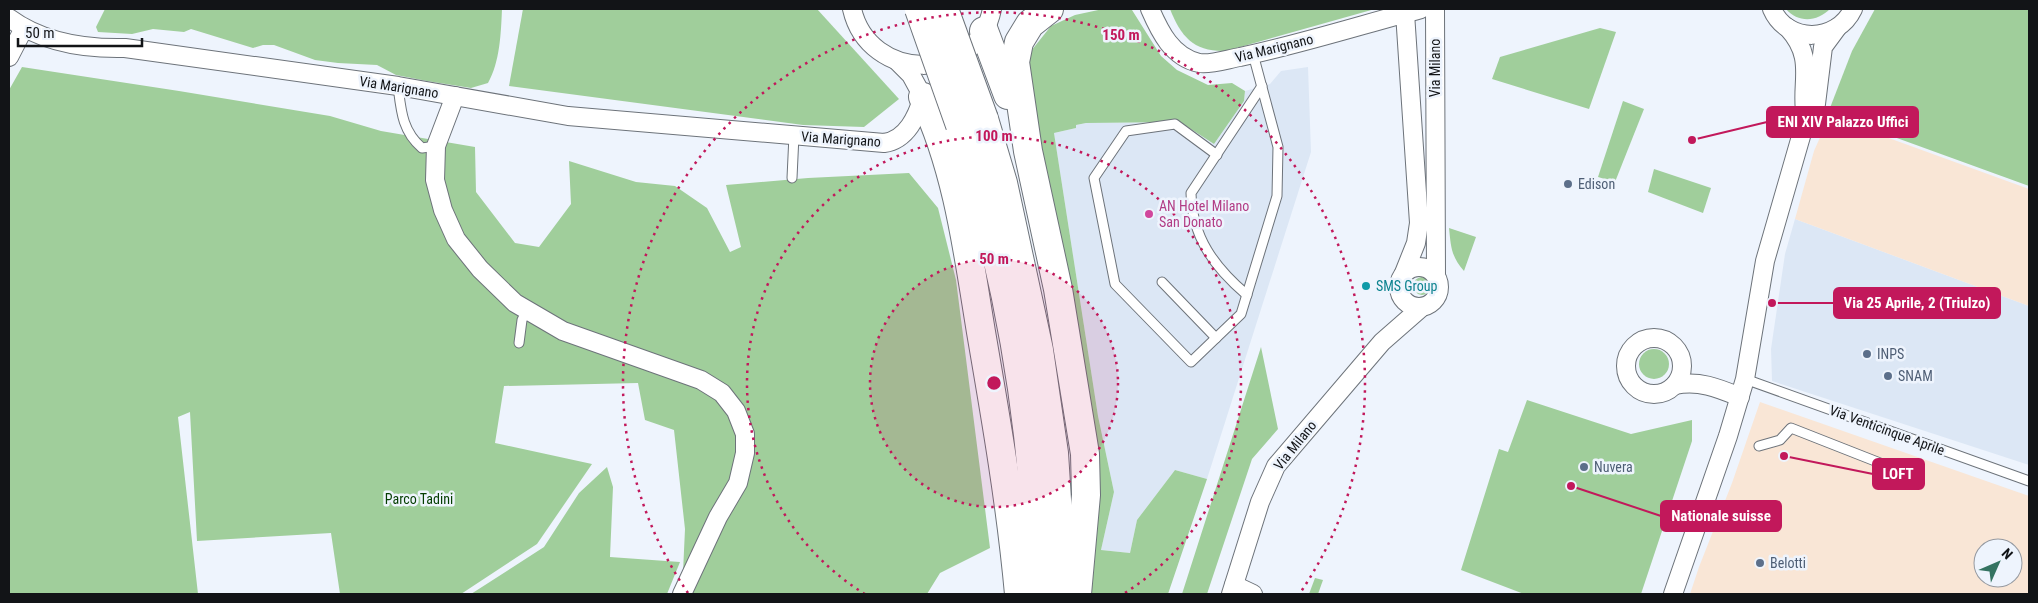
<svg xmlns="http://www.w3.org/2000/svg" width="2038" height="603" viewBox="0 0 2038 603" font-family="'Roboto Condensed',sans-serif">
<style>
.built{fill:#dce7f5}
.industrial{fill:#f9e6d6;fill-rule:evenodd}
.green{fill:#a0ce9b}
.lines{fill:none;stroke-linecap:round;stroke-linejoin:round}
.lane-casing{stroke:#6d737a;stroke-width:11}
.street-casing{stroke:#6d737a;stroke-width:20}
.highway-casing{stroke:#6d737a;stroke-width:30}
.lane{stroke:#fff;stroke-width:9}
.street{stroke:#fff;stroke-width:18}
.highway{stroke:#fff;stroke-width:28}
.highway-bridge-casing{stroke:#6d737a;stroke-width:30;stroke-linecap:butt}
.highway-bridge{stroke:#fff;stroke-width:28}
.ring{fill:none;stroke:#c2185b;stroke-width:2.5;stroke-dasharray:2.5 5}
.service-dot{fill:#5c6f8a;stroke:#eef4fd;stroke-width:2}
.hotel-dot{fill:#d1479c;stroke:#eef4fd;stroke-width:2}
.culture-dot{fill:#0f9aa8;stroke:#eef4fd;stroke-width:2}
.labels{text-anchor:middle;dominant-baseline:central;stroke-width:5;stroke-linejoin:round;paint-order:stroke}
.street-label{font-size:14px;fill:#121417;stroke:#eef4fd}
.service-label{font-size:14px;fill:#4e5e75;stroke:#eef4fd;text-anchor:start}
.hotel-label{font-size:14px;fill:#b23c85;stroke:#eef4fd;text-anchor:start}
.culture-label{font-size:14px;fill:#0d838f;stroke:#eef4fd;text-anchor:start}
.park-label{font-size:14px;fill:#043e01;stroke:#eef4fd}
.centre{fill:#c2185b;stroke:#eef4fd;stroke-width:2.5}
.ring-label{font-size:15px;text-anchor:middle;font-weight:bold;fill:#c2185b;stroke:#eef4fd;stroke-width:5;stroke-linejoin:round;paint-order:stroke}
.leader{fill:none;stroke:#c2185b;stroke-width:2}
.callout-dot{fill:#c2185b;stroke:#eef4fd;stroke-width:2}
.callout{fill:#c2185b;stroke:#c2185b;stroke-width:2}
.callout-label{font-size:15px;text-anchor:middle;font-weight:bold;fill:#fff}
</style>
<rect width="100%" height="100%" fill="#eef4fd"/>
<g class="built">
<polygon points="1308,67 1311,152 1207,479 1175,470 1137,520 1130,553 1101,550 1114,492 1098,416 1054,133 1076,128 1076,125 1086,123 1180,122 1214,144 1244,101 1245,91 1270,84 1281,71"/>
<polygon points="1795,219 2029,306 2029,465 1772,381 1771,349 1785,254"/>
</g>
<g class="industrial">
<polygon points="1826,124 1841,129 1843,125 1852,129 1853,125 2029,189 2029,306 1795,219 1814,151"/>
<path d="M 1760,402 L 2029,496 L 2029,594 L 1690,594 L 1699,567 L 1732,483 ZM 1983,548 L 2013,548 L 2013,578 L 1983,578 Z"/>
</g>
<g class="green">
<path d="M 105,9 L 502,9 C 501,33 500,62 488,83 L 471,88 L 427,81 L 396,75 L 377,65 L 338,63 L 315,60 L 274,45 L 263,45 L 253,48 L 191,29 L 184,32 L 153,29 L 132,34 L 98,32 L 96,27 Z"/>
<polygon points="523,9 817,9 899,99 864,127 803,125 509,86"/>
<polygon points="1103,9 1129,9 1132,10 1161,56 1177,70 1208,85 1232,83 1245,91 1244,101 1214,144 1180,122 1086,123 1076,125 1076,128 1054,133 1098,416 1114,492 1101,550 1130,553 1137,520 1175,470 1207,479 1168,594 1087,594 1042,166 1027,56 1051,26 1075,15"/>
<path d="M 1170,9 L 1375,9 L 1226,51 C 1194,52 1181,37 1170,9 Z"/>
<path d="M 1786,9 L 1830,9 C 1817,22 1798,23 1786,9 Z"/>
<polygon points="1875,9 2029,9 2029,186 1828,113 1852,51"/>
<polygon points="1600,28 1616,32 1589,109 1492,79 1500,57"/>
<polygon points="22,67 179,91 330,116 381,131 475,147 476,192 515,243 539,247 571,204 569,161 636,182 675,186 707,208 730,252 741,247 726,185 808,178 909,173 938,208 956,280 990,548 940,573 927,594 682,594 685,529 674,430 645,420 638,383 504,386 495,443 592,464 537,544 461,594 340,594 331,533 197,541 190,412 178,417 198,594 9,594 9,90"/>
<polygon points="1623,101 1644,109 1615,182 1598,177"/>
<polygon points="1654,169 1711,188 1703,213 1648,192"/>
<path d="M 1449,228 L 1476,237 L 1464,271 C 1451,256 1451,247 1449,228 Z"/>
<circle cx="1422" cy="286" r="9"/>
<polygon points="1261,347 1278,429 1252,459 1207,594 1182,594"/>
<circle cx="1654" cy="364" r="15"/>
<polygon points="1527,400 1631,434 1692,420 1692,441 1641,594 1524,594 1461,570 1499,449 1508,452"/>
<polygon points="607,467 613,487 610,557 680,562 667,594 471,594 544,547 579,493"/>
<polygon points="1315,578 1323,580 1318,594 1309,594"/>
</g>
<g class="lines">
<defs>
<g id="lane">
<path d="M 398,86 C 401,110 402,131 422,148 L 436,146"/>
<polyline points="1217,155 1175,124 1126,131 1094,178 1115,284 1191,362 1241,314 1277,196 1278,147 1253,54"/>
<polyline points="792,178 794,135"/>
<polyline points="1162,282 1216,338"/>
<path d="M 1247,295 C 1214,267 1192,237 1191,193 L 1262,86"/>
<polyline points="519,343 522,320 527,310"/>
<polyline points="1745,379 2029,481"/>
<polyline points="1759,446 1780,440 1791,428 1903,472"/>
</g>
<g id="street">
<path d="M 852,9 C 869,83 977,84 992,9"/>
<path d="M 1150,9 C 1160,32 1172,57 1199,63 C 1211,65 1228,59 1240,57 C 1301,44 1361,25 1421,9"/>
<polyline points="1435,9 1436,276"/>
<path d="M 1772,9 C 1787,44 1837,43 1853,9"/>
<path d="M 9,18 C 43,43 84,49 125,48 L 398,86 L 568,116 L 884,143 C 907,140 917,116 923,97 L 911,75 L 897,61"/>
<path d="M 1788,28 C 1817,60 1799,83 1806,119"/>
<polyline points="9,57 24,28"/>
<polyline points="455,96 436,146 435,180 443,210 456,239 480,269 515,303 563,331 701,380 722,393 736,411 745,434 745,453 738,483 718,517 682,594"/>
<circle cx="1419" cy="287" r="20"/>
<polyline points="1404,273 1416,243 1419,223 1405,13"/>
<circle cx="1654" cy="366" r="28"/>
<path d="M 1675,385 C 1699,380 1718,388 1740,397"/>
<polyline points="1234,585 1253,594"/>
<polyline points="1231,594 1260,502 1276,466 1382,342 1422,307"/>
<polyline points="1673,594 1728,436 1745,379 1765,261 1806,119 1816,104 1823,47 1837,28"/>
</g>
<g id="highway">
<polyline points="1049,9 1030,24 1019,42 1015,62 1028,151 1058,289 1085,454 1086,495 1077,594"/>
<polyline points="984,31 1008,95"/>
<path d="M 923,97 C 958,170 968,253 981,332 C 996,419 1011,506 1019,594"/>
<polyline points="984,119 1003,183 1039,350 1054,453 1063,593"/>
<path d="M 960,125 C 993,226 1016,330 1028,435 C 1034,488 1037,541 1041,594"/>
</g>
</defs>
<use href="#lane" class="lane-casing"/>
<use href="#street" class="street-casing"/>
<use href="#highway" class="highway-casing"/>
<use href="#lane" class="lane"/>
<use href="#street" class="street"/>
<use href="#highway" class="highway"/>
<defs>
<g id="highway-bridge">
<polyline points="919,9 960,125"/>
<polyline points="944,9 984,119"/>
</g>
</defs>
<use href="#highway-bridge" class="highway-bridge-casing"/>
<use href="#highway-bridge" class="highway-bridge"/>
</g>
<circle cx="994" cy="383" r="124" fill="#c2185b" fill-opacity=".12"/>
<g class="ring">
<circle cx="994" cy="383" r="124"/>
<path d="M865 594A247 247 0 1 1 1123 594"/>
<path d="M688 593A371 371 0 1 1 1300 593"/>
</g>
<g class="service-dot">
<circle cx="1568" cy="184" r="5"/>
<circle cx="1867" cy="354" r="5"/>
<circle cx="1888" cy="376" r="5"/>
<circle cx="1584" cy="467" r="5"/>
<circle cx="1760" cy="563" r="5"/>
</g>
<circle class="hotel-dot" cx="1149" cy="214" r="5"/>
<circle class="culture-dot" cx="1366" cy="286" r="5"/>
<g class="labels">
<g class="street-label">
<text transform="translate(1274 48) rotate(-14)">Via Marignano</text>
<text transform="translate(1435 68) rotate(-90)">Via Milano</text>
<text transform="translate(399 87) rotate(9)">Via Marignano</text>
<text transform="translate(841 139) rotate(4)">Via Marignano</text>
<text transform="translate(1887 430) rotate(20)">Via Venticinque Aprile</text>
<text transform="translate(1295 445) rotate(-51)">Via Milano</text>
</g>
<g class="service-label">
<text x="1578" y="184">Edison</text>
<text x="1877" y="354">INPS</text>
<text x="1898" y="376">SNAM</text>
<text x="1594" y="467">Nuvera</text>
<text x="1770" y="563">Belotti</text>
</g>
<g class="hotel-label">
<text x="1159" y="206">AN Hotel Milano<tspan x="1159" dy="16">San Donato</tspan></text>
</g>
<g class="culture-label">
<text x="1376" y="286">SMS Group</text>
</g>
<g class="park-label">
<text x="419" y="499">Parco Tadini</text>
</g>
</g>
<circle cx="994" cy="383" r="8" class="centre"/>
<g class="ring-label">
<text x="1121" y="40">150 m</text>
<text x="994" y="141">100 m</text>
<text x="994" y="264">50 m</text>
</g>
<path class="leader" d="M1692 140L1767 122M1772 303L1834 303M1784 456L1873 474M1571 486L1661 516"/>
<g class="callout-dot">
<circle cx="1692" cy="140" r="5"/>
<circle cx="1772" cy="303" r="5"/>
<circle cx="1784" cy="456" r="5"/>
<circle cx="1571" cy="486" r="5"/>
</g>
<g class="callout">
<rect x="1767" y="107" width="151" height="30" rx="5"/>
<rect x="1834" y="288" width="166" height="30" rx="5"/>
<rect x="1873" y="459" width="51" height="30" rx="5"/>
<rect x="1661" y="501" width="120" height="30" rx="5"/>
</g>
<g class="callout-label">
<text x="1843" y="127">ENI XIV Palazzo Uffici</text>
<text x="1917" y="308">Via 25 Aprile, 2 (Triulzo)</text>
<text x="1898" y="479">LOFT</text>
<text x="1721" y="521">Nationale suisse</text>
</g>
<rect width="2038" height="603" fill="none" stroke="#121417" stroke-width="20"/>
<g transform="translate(1998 563) rotate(45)"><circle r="24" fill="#eef4fd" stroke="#969aa1"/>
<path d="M0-4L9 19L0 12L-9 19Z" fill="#347361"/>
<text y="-8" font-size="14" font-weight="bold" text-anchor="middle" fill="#121417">N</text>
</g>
<path d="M18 38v8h124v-8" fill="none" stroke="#121417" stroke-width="2.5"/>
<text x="25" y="38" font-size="15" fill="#121417" stroke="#eef4fd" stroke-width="4" paint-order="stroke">50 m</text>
</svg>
